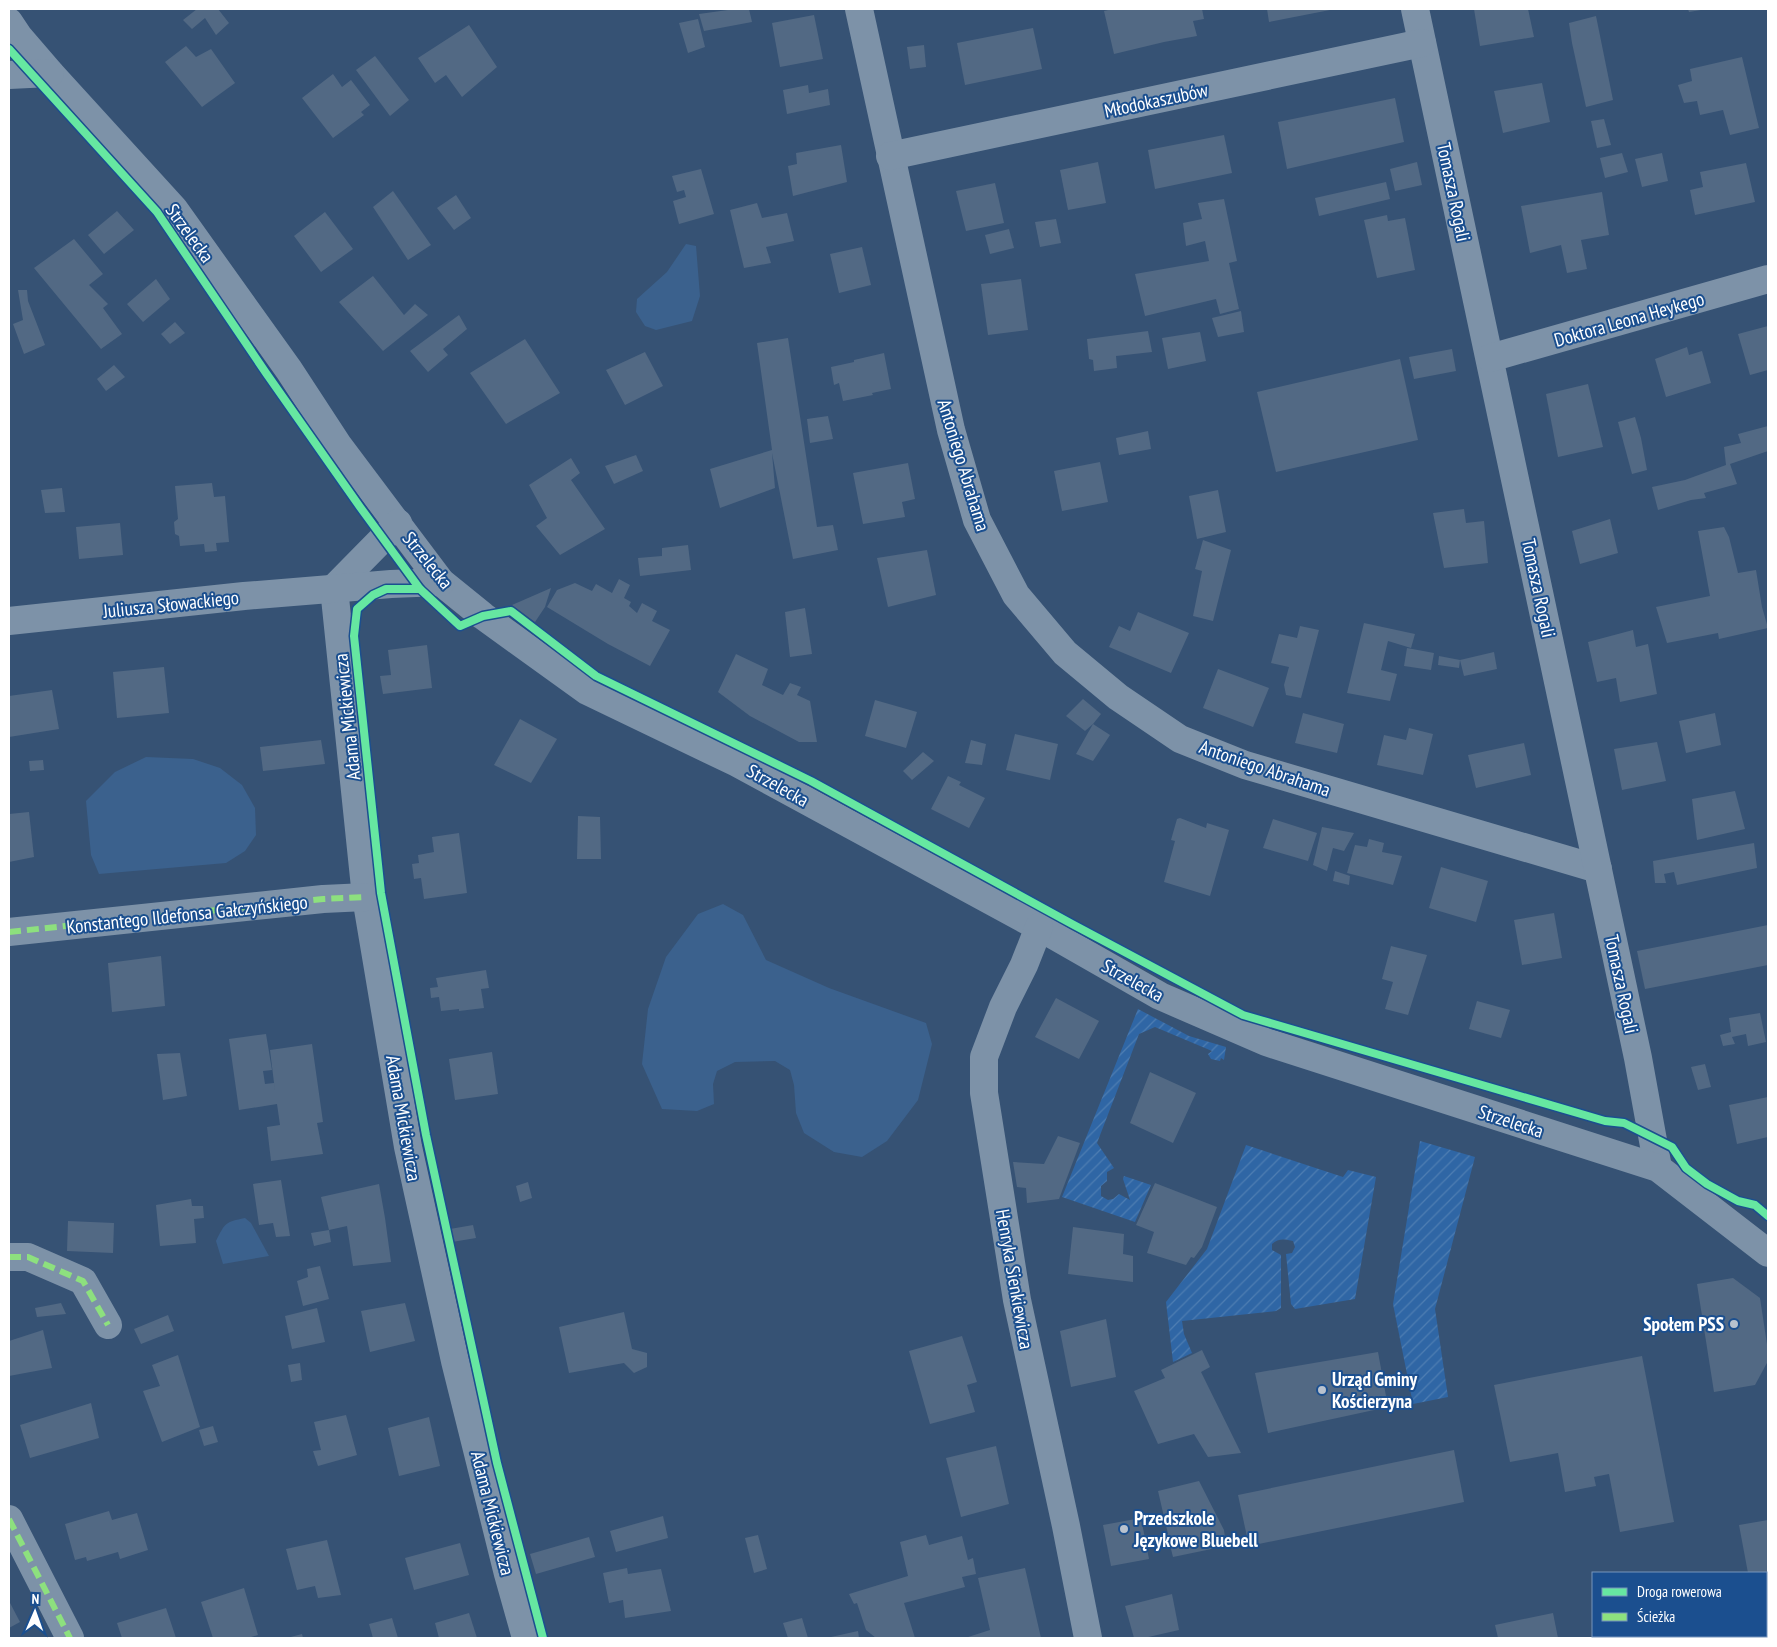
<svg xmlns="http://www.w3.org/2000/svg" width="1777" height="1647" viewBox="0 0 1777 1647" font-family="'PT Sans Narrow',sans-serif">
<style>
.garden{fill:url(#garden-furrows)}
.water{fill:#3b618d}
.building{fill:#526984}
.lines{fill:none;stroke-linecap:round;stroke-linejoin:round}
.minor{stroke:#7d92a8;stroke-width:28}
.quiet{stroke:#8de07e;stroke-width:6;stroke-dasharray:12 6;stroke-linecap:butt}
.cycleway-casing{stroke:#1b4f8f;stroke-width:11}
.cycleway{stroke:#66e7a1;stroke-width:8}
.poi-dot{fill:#b9c2ce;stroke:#1b4f8f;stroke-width:2}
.labels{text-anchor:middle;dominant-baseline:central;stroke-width:4;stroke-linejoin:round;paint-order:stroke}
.street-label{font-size:19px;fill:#fff;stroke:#1b4f8f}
.poi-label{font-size:19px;font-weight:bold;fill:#fff;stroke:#1b4f8f;text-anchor:start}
</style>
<defs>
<pattern id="garden-furrows" width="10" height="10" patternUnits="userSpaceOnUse" patternTransform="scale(1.25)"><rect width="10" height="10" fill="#2f66a5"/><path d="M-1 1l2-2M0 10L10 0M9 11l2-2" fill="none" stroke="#4e7db2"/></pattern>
</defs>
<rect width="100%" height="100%" fill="#365274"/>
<g class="garden">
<polygon points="1138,1009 1189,1036 1226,1047 1224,1060 1221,1058 1220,1061 1211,1059 1208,1054 1212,1051 1155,1027 1139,1034 1097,1143 1114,1168 1107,1172 1107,1181 1101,1186 1101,1196 1108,1200 1113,1199 1119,1194 1130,1200 1123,1179 1124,1176 1151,1185 1135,1222 1062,1197"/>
<polygon points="1420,1141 1475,1157 1435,1309 1448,1397 1413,1404 1393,1304"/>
<path d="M 1246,1145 L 1343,1177 L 1348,1170 L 1376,1177 L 1355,1299 L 1295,1309 L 1291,1304 L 1286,1254 L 1292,1253 L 1295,1247 L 1293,1241 C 1285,1239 1278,1238 1272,1244 L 1272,1250 L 1281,1255 L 1281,1308 L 1276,1311 L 1182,1321 L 1184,1334 L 1192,1353 L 1173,1362 L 1166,1302 L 1207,1249 Z"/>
</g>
<g class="water">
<polygon points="686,244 696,246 700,296 692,321 656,330 645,326 636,312 637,299 667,272"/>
<polygon points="146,757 193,759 220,768 242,785 255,808 256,835 245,851 226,863 99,874 91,855 86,801 115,772"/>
<polygon points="723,904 743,915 766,960 829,988 926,1023 932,1044 918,1100 887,1141 862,1157 834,1152 804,1133 796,1113 794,1085 790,1070 775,1061 735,1062 717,1071 713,1084 714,1104 697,1111 662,1109 642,1064 648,1009 666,957 698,914"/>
<path d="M 245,1218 L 251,1223 L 269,1256 L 223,1264 L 216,1241 C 225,1223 225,1222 245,1218 Z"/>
</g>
<g class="building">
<polygon points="197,9 218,9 229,23 216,35 205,18 192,29 183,20"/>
<polygon points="735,9 749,9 752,22 704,31 699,14"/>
<polygon points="1113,9 1202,9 1204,19 1193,21 1197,36 1164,42 1114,54 1104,11"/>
<polygon points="1267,9 1330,9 1330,10 1269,22"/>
<polygon points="1474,9 1528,9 1534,37 1480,46"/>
<polygon points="1688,9 1701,9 1701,10 1689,12"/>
<polygon points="814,15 823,59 780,67 772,23"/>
<polygon points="1596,16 1613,100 1586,107 1572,43 1569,23"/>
<polygon points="698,19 705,47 688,53 679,23"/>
<polygon points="469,25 497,67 462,97 446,75 435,83 418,58"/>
<polygon points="1033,28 1042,69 965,85 957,43"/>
<polygon points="924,45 926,67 910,69 907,47"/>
<polygon points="186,46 196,57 211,49 235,83 202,107 165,62"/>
<polygon points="375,56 409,100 390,116 356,70"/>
<polygon points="1742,57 1759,128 1730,135 1723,110 1700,115 1697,101 1684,103 1678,85 1692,81 1690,69"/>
<polygon points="333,74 342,87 351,80 370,105 361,112 364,115 333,138 302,98"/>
<polygon points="1542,83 1550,122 1503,133 1494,91"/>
<polygon points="808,85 809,93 828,89 830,105 787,114 783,90"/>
<polygon points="1395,98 1404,142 1287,169 1278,122"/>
<polygon points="1604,119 1611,145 1597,148 1591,121"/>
<polygon points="1224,135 1232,173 1155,189 1148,150"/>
<polygon points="841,145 847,182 793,196 788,166 797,164 796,153"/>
<polygon points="1622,153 1628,172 1605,178 1600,158"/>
<polygon points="1662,153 1668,181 1642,187 1635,159"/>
<polygon points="1098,162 1106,203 1068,210 1060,170"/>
<polygon points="1417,162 1422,185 1395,191 1390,169"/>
<polygon points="1746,163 1755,202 1695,215 1690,190 1703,187 1700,172"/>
<polygon points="701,169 714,214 679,224 673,201 686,197 684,190 677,192 672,176"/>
<polygon points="1386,182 1390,199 1319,216 1315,198"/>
<polygon points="995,183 1004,223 966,231 956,191"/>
<polygon points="393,191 431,245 408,260 373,207"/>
<polygon points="1602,192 1609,235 1581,240 1587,269 1567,273 1561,245 1530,253 1521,206"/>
<polygon points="456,195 471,218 454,230 437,208"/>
<polygon points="1224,199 1237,261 1229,263 1239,309 1220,314 1216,299 1145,316 1135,274 1209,261 1205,241 1186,246 1183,223 1202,219 1198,203"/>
<polygon points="757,203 762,218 787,213 794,241 766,247 771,263 744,268 730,210"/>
<polygon points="117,211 134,230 104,254 88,235"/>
<polygon points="325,212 353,249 321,272 294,236"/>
<polygon points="1387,215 1388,221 1405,218 1415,270 1377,278 1364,220"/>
<polygon points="1056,219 1061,243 1040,247 1035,222"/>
<polygon points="1009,229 1014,248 990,254 985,235"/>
<polygon points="74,239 103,274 89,285 108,304 103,308 122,334 101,349 34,268"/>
<polygon points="862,247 871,285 839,293 830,254"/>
<polygon points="373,276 404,315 415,304 428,315 383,351 339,302"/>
<polygon points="156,279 170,299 143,322 127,304"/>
<polygon points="1021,279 1028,330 988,335 981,284"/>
<polygon points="18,290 27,290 28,301 45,345 24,354 13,324 23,320"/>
<polygon points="1241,311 1244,332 1218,337 1212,318"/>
<polygon points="459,315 467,329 443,349 448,355 428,372 410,351"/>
<polygon points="175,322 185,333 170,344 161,334"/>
<polygon points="1768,326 1768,370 1750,375 1738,334"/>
<polygon points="1148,331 1152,352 1116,356 1117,368 1094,371 1093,360 1089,359 1087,339"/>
<polygon points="1200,332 1206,361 1168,369 1162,338"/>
<polygon points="788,338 817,527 833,525 838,550 793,559 772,453 775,488 720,508 710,469 772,450 757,343"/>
<polygon points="525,339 560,393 506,424 470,373"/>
<polygon points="1687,347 1689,355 1702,351 1711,383 1666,397 1655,359"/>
<polygon points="1452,349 1456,371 1414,379 1409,357"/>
<polygon points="645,352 663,386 625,405 606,370"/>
<polygon points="884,353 891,389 872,393 873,395 843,401 839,383 834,385 831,367 854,362 854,360"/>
<polygon points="1400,359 1418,440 1276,472 1257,392"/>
<polygon points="114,365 125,377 106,391 97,379"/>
<polygon points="1588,384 1603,447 1558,457 1546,394"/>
<polygon points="828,416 833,439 810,443 807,419"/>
<polygon points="1635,417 1641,438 1647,470 1632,474 1618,422"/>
<polygon points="1768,426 1768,451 1730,464 1737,484 1704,493 1706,498 1691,500 1658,510 1652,487 1685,480 1726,465 1724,447 1741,443 1738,434"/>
<polygon points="1148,431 1151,449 1119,455 1116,438"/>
<polygon points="636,455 643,471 614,484 605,466"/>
<polygon points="571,458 580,473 571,480 605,529 560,555 536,526 547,518 529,485"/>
<polygon points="1100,462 1108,502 1062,511 1054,471"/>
<polygon points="908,463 915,499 902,502 905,517 863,524 853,473"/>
<polygon points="212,483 214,497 225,496 229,542 216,543 217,551 205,552 204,544 180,546 179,536 175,534 174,522 178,519 175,486"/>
<polygon points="62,488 65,512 45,513 41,490"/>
<polygon points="1218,490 1226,532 1197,539 1189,496"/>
<polygon points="1464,509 1466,523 1484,521 1488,563 1444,568 1433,513"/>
<polygon points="1610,519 1618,553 1580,564 1572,531"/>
<polygon points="120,523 123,555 79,559 76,527"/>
<polygon points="1724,527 1729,537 1738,573 1756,570 1762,607 1768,628 1719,639 1718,633 1667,643 1656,607 1710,596 1698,531"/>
<polygon points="1203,540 1231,550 1213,621 1193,616 1202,571 1195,569"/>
<polygon points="688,545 691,570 640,576 638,558 662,556 662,548"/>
<polygon points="927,550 936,595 888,607 877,558"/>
<polygon points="619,579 630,585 624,598 631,602 629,606 637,613 642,603 657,611 652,621 670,630 650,666 608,644 547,607 557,590 575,583 592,591 596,584 612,593"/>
<polygon points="551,588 545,607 535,622 512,605"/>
<polygon points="805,608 812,654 790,657 785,612"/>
<polygon points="1138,612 1189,633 1171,673 1109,647 1119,626 1130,631"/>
<polygon points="1364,623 1415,634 1411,648 1388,641 1381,670 1397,674 1390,701 1347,693"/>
<polygon points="1300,626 1319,630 1301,698 1286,695 1284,685 1289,667 1271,663 1279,634 1297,638"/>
<polygon points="1633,630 1636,647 1648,644 1657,694 1620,702 1616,678 1597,682 1588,642"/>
<polygon points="427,645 432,688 383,694 380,676 391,675 388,650"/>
<polygon points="1407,648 1434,653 1431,670 1404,666"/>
<polygon points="1494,652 1497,669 1464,676 1460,660"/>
<polygon points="736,654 768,669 762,685 783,695 790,683 801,687 797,695 810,701 817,742 799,742 750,716 718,692"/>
<polygon points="1439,656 1460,660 1459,668 1438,665"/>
<polygon points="164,667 169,713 117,718 113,672"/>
<polygon points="1218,669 1269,688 1253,727 1203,708"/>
<polygon points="52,690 59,729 9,737 9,696"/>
<polygon points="1083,699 1101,714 1093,724 1085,731 1066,716"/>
<polygon points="875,700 917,712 906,748 865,736"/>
<polygon points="1303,713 1344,724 1337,753 1295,743"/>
<polygon points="1715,713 1721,745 1686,753 1679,721"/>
<polygon points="520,719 557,739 531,783 494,765"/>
<polygon points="1093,724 1110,735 1093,761 1076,754"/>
<polygon points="1409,728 1433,734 1423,775 1377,765 1384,735 1406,740"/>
<polygon points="1015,734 1058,744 1050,780 1006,770"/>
<polygon points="321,740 325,764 263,771 260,747"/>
<polygon points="971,740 986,744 982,765 965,763"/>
<polygon points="1657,742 1666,781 1622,790 1614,749"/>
<polygon points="1524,743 1531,775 1476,788 1468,755"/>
<polygon points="923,752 934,761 912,780 903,771"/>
<polygon points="43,760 44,770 30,771 29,761"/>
<polygon points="948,776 961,782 959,785 985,798 969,828 931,809"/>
<polygon points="1735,791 1745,829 1697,840 1692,799"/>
<polygon points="29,812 34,857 9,862 9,814"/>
<polygon points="578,816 600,817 601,859 577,859"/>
<polygon points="1180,818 1206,828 1207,823 1229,830 1210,896 1164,882 1175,841 1171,840 1177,819"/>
<polygon points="1273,819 1317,833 1308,861 1263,848"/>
<polygon points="1322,827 1354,833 1344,851 1333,848 1327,871 1313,865"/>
<polygon points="459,833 467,893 424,899 421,878 414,879 412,864 419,863 418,855 434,852 432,837"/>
<polygon points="1369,839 1384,843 1382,852 1402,856 1393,885 1347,873 1355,845 1367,847"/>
<polygon points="1754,843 1757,868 1677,885 1674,872 1664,874 1666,883 1655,883 1653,861"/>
<polygon points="1441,867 1488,881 1476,922 1429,908"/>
<polygon points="1335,871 1350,876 1349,885 1333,881"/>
<polygon points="1554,913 1562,958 1522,965 1514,920"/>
<polygon points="1768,925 1768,965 1645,989 1637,951"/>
<polygon points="1391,946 1427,955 1408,1015 1385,1009 1393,982 1382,979"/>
<polygon points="161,956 165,1006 112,1012 108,963"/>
<polygon points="486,970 489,988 481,989 484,1008 459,1011 459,1009 441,1011 439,997 431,998 430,988 438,987 436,978"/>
<polygon points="1056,998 1099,1021 1079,1059 1035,1037"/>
<polygon points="1477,1001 1510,1010 1501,1038 1469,1029"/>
<polygon points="1760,1013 1766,1042 1748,1046 1746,1034 1732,1037 1735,1044 1723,1046 1720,1035 1731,1032 1729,1018"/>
<polygon points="266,1034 272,1070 263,1071 265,1084 274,1083 276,1099 270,1050 312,1044 323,1122 317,1123 323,1154 271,1161 267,1127 280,1125 277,1104 239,1110 229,1039"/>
<polygon points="492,1052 498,1094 455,1100 449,1059"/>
<polygon points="180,1053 187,1096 163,1100 157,1054"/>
<polygon points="1705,1064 1711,1087 1698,1090 1691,1067"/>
<polygon points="1150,1072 1196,1093 1173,1143 1130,1123"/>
<polygon points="1768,1097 1768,1137 1737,1144 1729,1105"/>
<polygon points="1058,1136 1080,1143 1059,1199 1027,1203 1026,1188 1017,1187 1013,1162 1044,1164"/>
<polygon points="281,1180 290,1236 276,1237 273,1223 259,1225 253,1184"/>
<polygon points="528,1182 532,1198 520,1202 516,1186"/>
<polygon points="1155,1183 1217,1207 1202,1247 1194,1258 1191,1257 1186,1265 1147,1253 1154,1232 1136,1225"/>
<polygon points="379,1184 385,1218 391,1262 353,1266 347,1226 329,1230 331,1242 314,1246 311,1233 329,1230 321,1197"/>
<polygon points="191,1199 192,1206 203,1206 204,1218 194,1219 196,1243 160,1246 156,1205"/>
<polygon points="68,1221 114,1223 113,1253 67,1251"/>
<polygon points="473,1225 476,1238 452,1242 450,1229"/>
<polygon points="1073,1227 1124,1234 1123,1254 1133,1256 1133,1282 1068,1274"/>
<polygon points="320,1266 329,1299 303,1306 297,1281 308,1277 307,1269"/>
<polygon points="1733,1278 1760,1298 1768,1351 1768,1361 1755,1385 1714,1392 1697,1284"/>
<polygon points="61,1303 66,1314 37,1317 35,1308"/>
<polygon points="405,1303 415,1341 370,1352 361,1311"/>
<polygon points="317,1308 325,1342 292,1349 285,1316"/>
<polygon points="624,1312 632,1349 647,1353 647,1367 634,1373 624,1363 569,1373 559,1327"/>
<polygon points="168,1315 174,1331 141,1344 134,1329"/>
<polygon points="1106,1319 1116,1377 1071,1387 1060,1331"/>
<polygon points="43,1330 52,1368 9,1376 9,1341"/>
<polygon points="962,1336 977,1382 967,1385 975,1412 930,1424 909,1351"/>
<polygon points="1202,1350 1210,1367 1201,1372 1241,1453 1208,1457 1194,1434 1158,1444 1134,1391 1165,1378 1161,1370"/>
<polygon points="1378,1352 1388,1407 1268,1433 1255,1373"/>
<polygon points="178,1355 200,1427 162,1442 143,1391 160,1386 152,1365"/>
<polygon points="1642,1356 1674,1522 1620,1532 1609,1474 1594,1477 1596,1486 1565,1492 1558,1453 1510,1462 1494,1385"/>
<polygon points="300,1363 302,1380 291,1382 288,1365"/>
<polygon points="91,1403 99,1438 30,1458 20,1425"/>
<polygon points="346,1415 357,1455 318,1466 313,1451 321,1450 314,1422"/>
<polygon points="429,1417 440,1466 399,1476 388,1428"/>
<polygon points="213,1426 218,1442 204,1446 199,1430"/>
<polygon points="996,1446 1009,1504 961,1517 946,1458"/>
<polygon points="1454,1450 1464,1502 1249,1546 1238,1495"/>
<polygon points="1199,1481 1224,1530 1226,1546 1173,1557 1170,1545 1164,1545 1161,1536 1168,1534 1158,1491"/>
<polygon points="109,1511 112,1520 137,1513 148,1550 120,1559 118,1552 87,1561 86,1557 75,1560 65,1524"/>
<polygon points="663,1516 668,1538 616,1552 610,1531"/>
<polygon points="1141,1518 1149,1559 1111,1566 1103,1525"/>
<polygon points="1768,1520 1768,1605 1766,1605 1766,1573 1748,1573 1739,1525"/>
<polygon points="758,1535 767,1569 754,1573 745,1538"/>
<polygon points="926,1535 929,1545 962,1536 968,1560 973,1558 976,1574 962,1577 965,1587 904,1603 915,1638 876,1638 866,1630 857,1603 854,1604 849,1594 908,1576 900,1542"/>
<polygon points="589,1537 595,1557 536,1574 530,1554"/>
<polygon points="327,1540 341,1595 318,1598 315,1586 297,1590 286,1549"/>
<polygon points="460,1543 469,1575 414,1590 405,1558"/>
<polygon points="627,1568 628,1574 661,1569 671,1611 625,1618 623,1600 609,1603 603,1573"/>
<polygon points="1025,1568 1041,1638 965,1638 990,1630 978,1578"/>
<polygon points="244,1588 258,1635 248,1638 213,1638 201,1602"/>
<polygon points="1172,1594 1179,1630 1144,1638 1134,1638 1125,1606"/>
<polygon points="9,1601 20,1622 9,1628"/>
<polygon points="166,1608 176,1638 122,1638 117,1623"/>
<polygon points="469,1613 477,1638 439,1638 435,1623"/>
<polygon points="1553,1613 1558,1638 1498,1638 1495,1625"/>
<polygon points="392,1618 398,1638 373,1638 369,1624"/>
<polygon points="802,1618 808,1638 788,1638 783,1623"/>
<polygon points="858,1631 859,1638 831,1638 831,1637"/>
<polygon points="302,1634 303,1638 287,1638"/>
</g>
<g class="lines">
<g class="minor">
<polyline points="859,9 951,430 977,520 1016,595 1065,653 1118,697 1180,739 1245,765 1598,869"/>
<polyline points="1415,9 1638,1058 1658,1168"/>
<polyline points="9,22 19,37 50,73 174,209 289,370 338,445 441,582 483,616 587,691 737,763 1039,927 1160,996 1266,1042 1658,1168 1768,1253"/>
<polyline points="9,75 50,73"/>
<polyline points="890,156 1422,43"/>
<polyline points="1490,358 1768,279"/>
<polyline points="334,588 366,897 408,1147 455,1361 508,1574 526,1638"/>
<polyline points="334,588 398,523"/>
<polyline points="9,621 244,596 391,584 441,582"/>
<polyline points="1039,927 1024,965 1003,1007 984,1057 984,1093 1017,1300 1066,1526 1088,1638"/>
<polyline points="9,932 323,899 366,897"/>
<polyline points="9,1257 28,1257 83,1281 108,1325"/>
<polyline points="9,1519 70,1638"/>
</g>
<g class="quiet">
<polyline points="9,932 323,899 366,897"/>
<polyline points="9,1257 28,1257 83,1281 108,1325"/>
<polyline points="9,1519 70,1638"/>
</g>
<defs>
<g id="cycleway">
<polyline points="9,49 157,212 266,373 360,507 420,589"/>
<polyline points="543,1638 497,1463 426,1135 381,893 354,636 357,609 373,595 386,589 420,589 460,626 483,616 511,611 596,676 811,781 1072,924 1243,1015 1605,1121 1624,1123 1672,1147 1686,1168 1707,1184 1738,1201 1755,1205 1768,1216"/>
</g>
</defs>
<use href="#cycleway" class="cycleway-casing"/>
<use href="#cycleway" class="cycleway"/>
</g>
<g class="poi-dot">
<circle cx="1734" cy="1324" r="5"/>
<circle cx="1322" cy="1390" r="5"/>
<circle cx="1124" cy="1529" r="5"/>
</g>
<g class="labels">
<g class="street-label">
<text transform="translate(1156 100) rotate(-12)">Młodokaszubów</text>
<text transform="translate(1454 192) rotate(78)">Tomasza Rogali</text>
<text transform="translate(190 233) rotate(54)">Strzelecka</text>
<text transform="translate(1629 319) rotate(-16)">Doktora Leona Heykego</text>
<text transform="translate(964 465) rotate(73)">Antoniego Abrahama</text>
<text transform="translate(428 560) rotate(51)">Strzelecka</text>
<text transform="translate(1539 588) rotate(78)">Tomasza Rogali</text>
<text transform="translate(171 604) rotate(-6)">Juliusza Słowackiego</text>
<text transform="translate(347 717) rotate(-96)">Adama Mickiewicza</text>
<text transform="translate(1265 768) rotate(19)">Antoniego Abrahama</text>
<text transform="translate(778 785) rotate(29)">Strzelecka</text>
<text transform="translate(187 914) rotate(-6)">Konstantego Ildefonsa Gałczyńskiego</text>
<text transform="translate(1133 980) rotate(29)">Strzelecka</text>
<text transform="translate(1622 984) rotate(78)">Tomasza Rogali</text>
<text transform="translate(404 1118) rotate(80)">Adama Mickiewicza</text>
<text transform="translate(1511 1121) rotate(18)">Strzelecka</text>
<text transform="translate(1015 1279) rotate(80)">Henryka Sienkiewicza</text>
<text transform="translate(493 1513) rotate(76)">Adama Mickiewicza</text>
</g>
<g class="poi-label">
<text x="1724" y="1324" text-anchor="end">Społem PSS</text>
<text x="1332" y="1379">Urząd Gminy<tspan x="1332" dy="22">Kościerzyna</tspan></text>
<text x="1134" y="1518">Przedszkole<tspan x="1134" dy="22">Językowe Bluebell</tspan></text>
</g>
</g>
<rect width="1777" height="1647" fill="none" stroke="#ffffff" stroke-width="20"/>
<rect x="1592" y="1572" width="175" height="65" fill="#1b4f8f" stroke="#7695bc"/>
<rect x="1602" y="1588" width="25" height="8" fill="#66e7a1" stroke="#7695bc"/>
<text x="1637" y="1597" font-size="15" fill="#ffffff">Droga rowerowa</text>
<rect x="1602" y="1613" width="25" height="8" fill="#8de07e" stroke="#7695bc"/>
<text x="1637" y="1622" font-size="15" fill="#ffffff">Ścieżka</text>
<g transform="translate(35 1612) rotate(2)" stroke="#1b4f8f" stroke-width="4" paint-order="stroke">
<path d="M0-4L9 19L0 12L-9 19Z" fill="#ffffff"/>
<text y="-8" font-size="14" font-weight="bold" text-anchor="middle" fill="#ffffff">N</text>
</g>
</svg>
